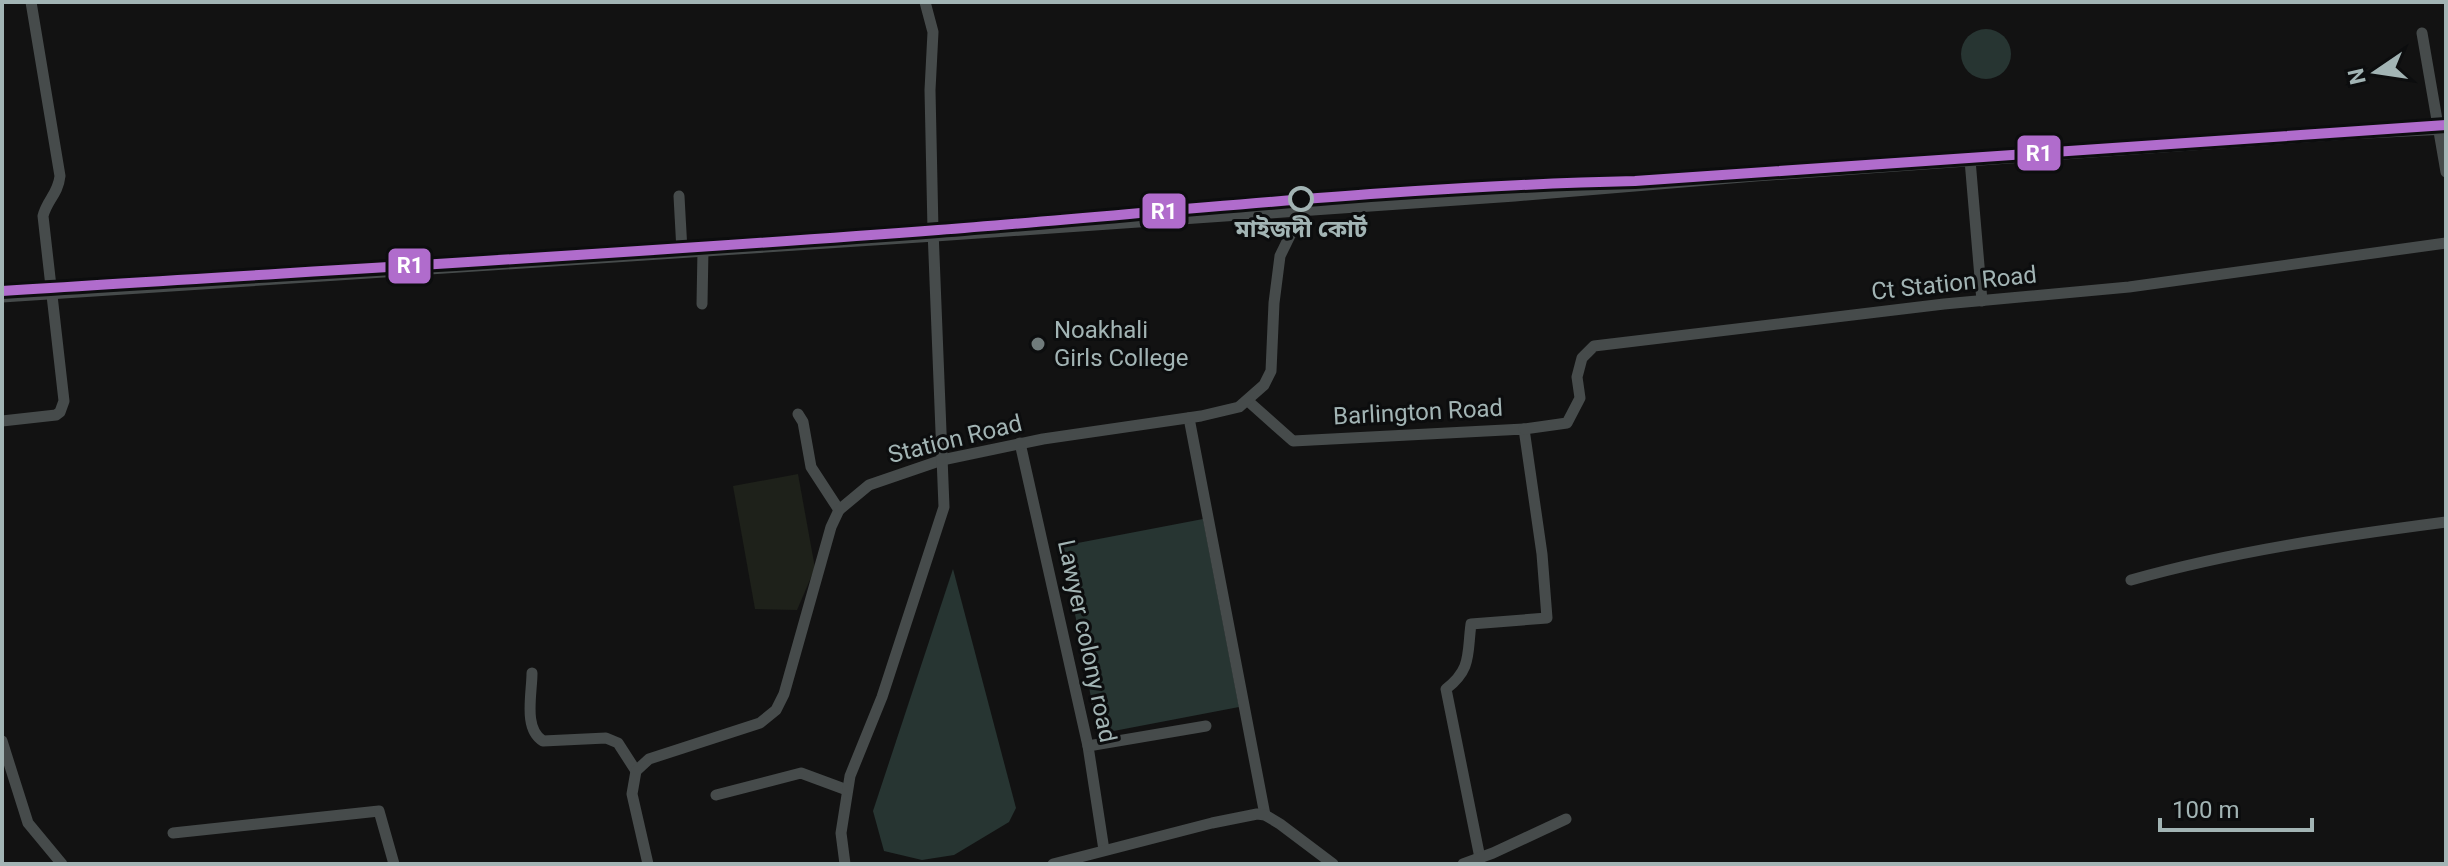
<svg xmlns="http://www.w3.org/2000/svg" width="2448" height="866" viewBox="0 0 2448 866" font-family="Roboto,'Noto Sans Bengali',sans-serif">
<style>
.green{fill:#1e211a}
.water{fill:#273532}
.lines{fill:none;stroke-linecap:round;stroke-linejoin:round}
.minor{stroke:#464b4b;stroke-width:11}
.rail-1-casing{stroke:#0c0d0e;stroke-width:16}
.rail-1{stroke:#b06ccc;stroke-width:10}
.stop-dot{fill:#0c0d0e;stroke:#a2b4b4;stroke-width:4}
.poi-dot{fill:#707b7b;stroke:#0c0d0e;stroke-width:3}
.labels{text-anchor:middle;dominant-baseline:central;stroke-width:6;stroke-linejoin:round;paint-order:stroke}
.stop-label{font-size:24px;font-weight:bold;fill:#a2b4b4;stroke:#0c0d0e}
.street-label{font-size:24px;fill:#a2b4b4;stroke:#0c0d0e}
.poi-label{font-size:24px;fill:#a2b4b4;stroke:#0c0d0e;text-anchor:start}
.line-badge{stroke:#0c0d0e;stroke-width:3}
.badge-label{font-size:22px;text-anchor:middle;font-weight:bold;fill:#fff}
</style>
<rect width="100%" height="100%" fill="#121212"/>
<polygon class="green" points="798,474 815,568 797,610 755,609 733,486"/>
<g class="water">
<circle cx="1986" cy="54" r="25"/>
<polygon points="1203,519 1239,707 1098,734 1062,546"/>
<polygon points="953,569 1016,808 1009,822 954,855 922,860 884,851 873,811"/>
</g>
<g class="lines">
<g class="minor">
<polyline points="2422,33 2446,172"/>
<polyline points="1970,160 1982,301"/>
<polyline points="679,196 682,251"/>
<polyline points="2,297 935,236 1515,196 1755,176 2347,134 2446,129"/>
<polyline points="702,304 703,250"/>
<path d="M 1248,401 L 1293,441 L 1524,429 L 1542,554 L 1547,618 L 1471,624 C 1467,654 1472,669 1446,689 L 1480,858"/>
<polyline points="798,414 803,422 811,467 839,510"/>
<polyline points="1189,418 1265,815"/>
<path d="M 2,421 L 56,415 L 60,412 L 64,401 L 43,216 C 47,200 58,194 60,176 L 31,2"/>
<polyline points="1524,429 1567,423 1580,398 1577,377 1582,358 1594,346 1944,304 2129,287 2446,243"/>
<polyline points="1020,443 1088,746 1104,850"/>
<path d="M 2131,580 C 2234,551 2339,536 2446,522"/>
<path d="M 532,673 C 532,694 523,729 543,741 L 606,738 L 618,743 L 636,771"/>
<polyline points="2,741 28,823 62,864"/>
<polyline points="1088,746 1206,726"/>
<polyline points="716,795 801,773 847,790"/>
<polyline points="173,833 379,811 394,864"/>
<polyline points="648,864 632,794 636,771 649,759 760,723 776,710 784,694 831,527 839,510 869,485 942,460 1043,439 1201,416 1239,407 1264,385 1271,371 1274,303 1280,256 1302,211"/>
<polyline points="845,864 841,833 850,776 882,697 944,507 933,230 930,90 933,32 925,2"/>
<polyline points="1053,864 1212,823 1257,814 1265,815 1280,824 1333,864"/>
<polyline points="1463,864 1493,853 1566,819"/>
</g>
<defs>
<path id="rail-1" d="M 2,291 C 314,271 626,254 938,230 C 1170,212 1402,186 1635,181 L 2446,125"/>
</defs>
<use href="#rail-1" class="rail-1-casing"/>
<use href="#rail-1" class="rail-1"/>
</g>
<circle class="stop-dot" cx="1301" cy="199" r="11"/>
<circle class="poi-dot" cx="1038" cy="344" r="8"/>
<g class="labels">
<g class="stop-label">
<text x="1301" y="229">মাইজদী কোর্ট</text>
</g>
<g class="street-label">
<text transform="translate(1954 283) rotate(-6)">Ct Station Road</text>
<text transform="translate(1418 412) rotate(-3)">Barlington Road</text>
<text transform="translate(955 439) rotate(-14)">Station Road</text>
<text transform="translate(1087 641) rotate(78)">Lawyer colony road</text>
</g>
<g class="poi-label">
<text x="1054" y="330">Noakhali<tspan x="1054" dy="28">Girls College</tspan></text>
</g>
</g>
<g class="line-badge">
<rect x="2016" y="134" width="46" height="38" rx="8" fill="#b06ccc"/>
<rect x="1141" y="192" width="46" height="38" rx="8" fill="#b06ccc"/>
<rect x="387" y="247" width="45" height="38" rx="8" fill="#b06ccc"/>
</g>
<g class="badge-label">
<text x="2039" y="161">R1</text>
<text x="1164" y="219">R1</text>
<text x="410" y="273">R1</text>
</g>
<rect width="2448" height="866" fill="none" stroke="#a2b4b4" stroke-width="8"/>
<g transform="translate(2376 72) rotate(257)" stroke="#0c0d0e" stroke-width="6" paint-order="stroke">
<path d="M0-6L14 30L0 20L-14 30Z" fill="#a2b4b4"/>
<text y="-12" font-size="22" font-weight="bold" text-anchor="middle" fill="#a2b4b4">N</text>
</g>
<path d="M2160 818v12h152v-12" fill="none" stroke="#a2b4b4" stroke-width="4"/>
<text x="2172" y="818" font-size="24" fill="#a2b4b4" stroke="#0c0d0e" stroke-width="6" paint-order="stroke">100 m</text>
</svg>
